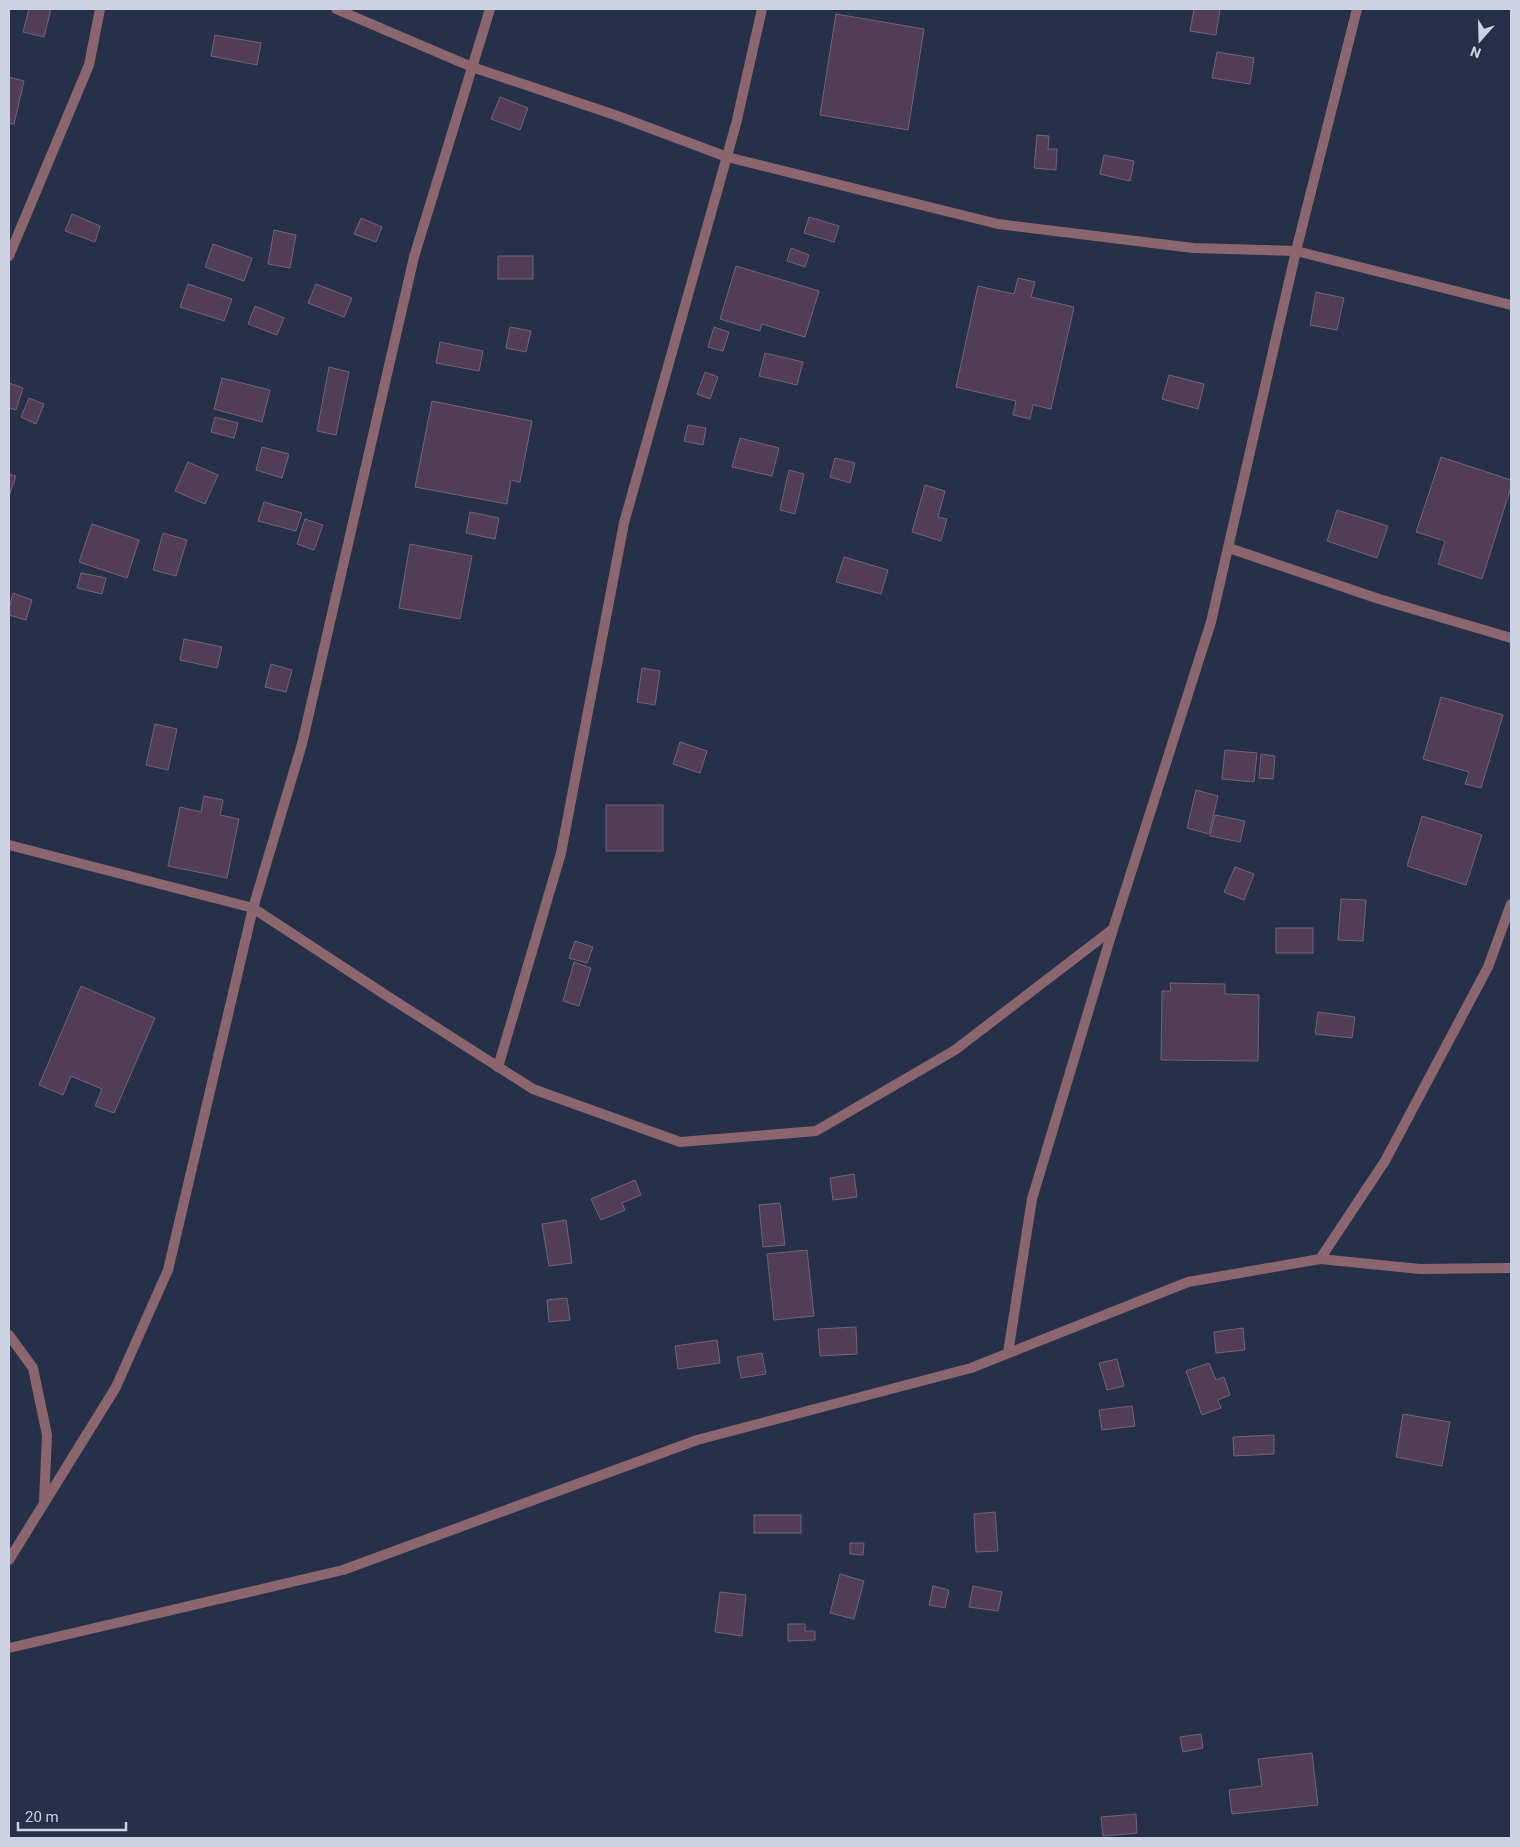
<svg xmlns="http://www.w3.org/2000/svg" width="1520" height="1847" viewBox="0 0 1520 1847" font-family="Roboto,sans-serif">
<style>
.building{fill:#513e56;stroke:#75617a}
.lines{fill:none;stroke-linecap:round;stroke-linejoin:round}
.street{stroke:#8b666e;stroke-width:10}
</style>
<rect width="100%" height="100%" fill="#263149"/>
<g class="building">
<polygon points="29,9 51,9 44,37 23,32"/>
<polygon points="1194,9 1220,9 1216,35 1190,31"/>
<polygon points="836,14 924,29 908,130 820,115"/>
<polygon points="215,35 261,43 257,65 211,56"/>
<polygon points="1217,52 1254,58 1250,84 1212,78"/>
<polygon points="9,77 24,81 14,124 9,123"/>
<polygon points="500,97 528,108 520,130 491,119"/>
<polygon points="1037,135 1049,136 1048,149 1057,149 1056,170 1034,168"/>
<polygon points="1104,155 1134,161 1130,181 1100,174"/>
<polygon points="72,214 100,226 95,242 65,231"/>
<polygon points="809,217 839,226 834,242 804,233"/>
<polygon points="361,218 382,227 376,242 354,234"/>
<polygon points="274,230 296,235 290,268 268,264"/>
<polygon points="213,244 252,258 244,281 205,267"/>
<polygon points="791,248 809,255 805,267 787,261"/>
<rect x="498" y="256" width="35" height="23"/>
<polygon points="736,266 819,291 805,337 762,324 760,331 720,319"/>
<polygon points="1018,278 1035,282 1031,297 1074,307 1051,409 1033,405 1030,419 1013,415 1016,401 956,387 978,286 1014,294"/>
<polygon points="188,284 232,299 224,321 180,307"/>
<polygon points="316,284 352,298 344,317 308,303"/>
<polygon points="1316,292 1344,298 1337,330 1310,325"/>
<polygon points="255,306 284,318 277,335 248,324"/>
<polygon points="510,327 531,331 526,352 506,348"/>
<polygon points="714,327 729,332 723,351 708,347"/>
<polygon points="440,342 483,351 479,371 436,363"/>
<polygon points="765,353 803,362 797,385 759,376"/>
<polygon points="329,367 349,372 336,435 317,431"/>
<polygon points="705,372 718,377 710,399 697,394"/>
<polygon points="1169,375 1204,384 1198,409 1162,399"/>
<polygon points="222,378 270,390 262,422 214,409"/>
<polygon points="9,383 23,388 16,410 9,408"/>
<polygon points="29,398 44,404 36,424 21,417"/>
<polygon points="432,401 532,421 520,482 511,480 507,504 415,487"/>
<polygon points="215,417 238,423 234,438 211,432"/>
<polygon points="688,425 706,428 703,445 684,441"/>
<polygon points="740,438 779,448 772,476 732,467"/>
<polygon points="262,447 289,454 282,478 256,470"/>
<polygon points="1441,457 1511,480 1511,487 1482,579 1438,564 1445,541 1416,532"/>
<polygon points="835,458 855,463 850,483 830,477"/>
<polygon points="188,462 218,475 205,504 175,491"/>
<polygon points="789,470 804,474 795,514 780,510"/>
<polygon points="9,474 16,476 9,496"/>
<polygon points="925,485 945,491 938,517 947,519 941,541 912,532"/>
<polygon points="264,502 302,513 296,531 258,521"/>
<polygon points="1337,510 1388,526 1377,558 1327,541"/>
<polygon points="470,512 499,518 495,539 466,533"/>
<polygon points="305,519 323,525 314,550 297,544"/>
<polygon points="92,524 139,540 127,578 79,562"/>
<polygon points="163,533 187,540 176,576 153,570"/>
<polygon points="410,544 472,556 460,619 399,608"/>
<polygon points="844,557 888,570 881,594 836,582"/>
<polygon points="81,573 106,578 102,594 77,588"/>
<polygon points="13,593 32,600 26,620 9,615 9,609"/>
<polygon points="184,639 222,647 217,668 180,660"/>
<polygon points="271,664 292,670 286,692 265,687"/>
<polygon points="642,668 660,671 655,705 637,702"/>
<polygon points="1441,697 1503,715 1481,788 1465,784 1469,772 1423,759"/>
<polygon points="155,724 177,729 168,770 146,765"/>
<polygon points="680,742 707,751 700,773 673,764"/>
<polygon points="1225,750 1257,753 1254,782 1222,779"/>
<polygon points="1261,754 1275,756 1273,779 1259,778"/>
<polygon points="1196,790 1218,796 1209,834 1187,828"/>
<polygon points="204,796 223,800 220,815 239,819 227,878 168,866 180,807 201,812"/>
<rect x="606" y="805" width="57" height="46"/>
<polygon points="1215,815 1245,821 1240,842 1210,836"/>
<polygon points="1422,816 1482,835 1466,885 1407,866"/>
<polygon points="1235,867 1254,874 1244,900 1224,892"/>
<polygon points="1341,899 1366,900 1363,941 1338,940"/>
<rect x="1276" y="928" width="37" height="25"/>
<polygon points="575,941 593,947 587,963 569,958"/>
<polygon points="574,962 591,968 579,1006 563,1001"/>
<polygon points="1170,983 1225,984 1225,994 1259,995 1258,1061 1161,1060 1162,991 1171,991"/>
<polygon points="81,986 155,1018 114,1113 95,1106 102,1089 71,1076 63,1095 39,1085"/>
<polygon points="1318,1012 1355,1017 1352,1038 1315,1034"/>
<polygon points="854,1174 857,1197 833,1200 830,1178"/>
<polygon points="635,1180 641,1195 622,1203 625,1210 601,1220 591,1199"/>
<polygon points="780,1203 785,1245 763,1247 759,1205"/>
<polygon points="566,1220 572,1263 549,1266 542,1224"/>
<polygon points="807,1250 814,1316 774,1320 767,1254"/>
<polygon points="567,1298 570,1320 549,1322 547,1300"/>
<polygon points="856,1327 857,1354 820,1356 818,1329"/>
<polygon points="1243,1328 1245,1350 1216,1353 1214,1332"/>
<polygon points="717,1340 720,1363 678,1369 675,1346"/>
<polygon points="762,1353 766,1374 741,1378 737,1357"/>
<polygon points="1117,1359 1124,1386 1107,1390 1099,1363"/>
<polygon points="1209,1363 1216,1380 1224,1377 1230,1395 1218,1400 1221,1408 1202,1415 1186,1371"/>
<polygon points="1132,1406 1135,1426 1102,1430 1099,1410"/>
<polygon points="1403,1414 1450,1422 1442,1466 1396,1457"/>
<polygon points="1274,1435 1274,1454 1234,1456 1233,1437"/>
<polygon points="995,1512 998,1551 976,1552 974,1514"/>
<rect x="754" y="1515" width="47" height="18"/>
<polygon points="850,1543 864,1543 863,1555 850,1554"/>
<polygon points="840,1574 864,1581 854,1619 830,1613"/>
<polygon points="933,1586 949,1590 945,1608 929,1605"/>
<polygon points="973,1586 1002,1592 998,1611 969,1607"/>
<polygon points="720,1592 746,1595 742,1636 715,1632"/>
<polygon points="788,1624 805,1624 805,1631 815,1631 815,1640 788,1641"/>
<polygon points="1201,1734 1203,1748 1183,1752 1180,1737"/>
<polygon points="1312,1753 1318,1805 1232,1814 1229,1790 1262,1786 1258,1759"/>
<polygon points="1136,1814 1137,1833 1103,1836 1101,1817"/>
</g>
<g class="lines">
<g class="street">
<polyline points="336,9 472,67 615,115 727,157 998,224 1193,248 1296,251 1511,305"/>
<polyline points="9,256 89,65 100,9"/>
<polyline points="1229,548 1379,599 1511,638"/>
<polyline points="9,845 253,908 384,994 533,1089 680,1142 816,1131 955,1050 1113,929"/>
<polyline points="498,1067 561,853 624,523 736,124 762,9"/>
<polyline points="1320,1259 1385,1161 1488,967 1511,904"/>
<polyline points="9,1335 33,1368 47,1435 44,1502"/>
<polyline points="1008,1353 1032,1199 1113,929 1211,622 1296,251 1357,9"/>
<polyline points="9,1560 116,1387 168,1270 253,908 302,744 414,257 490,9"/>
<polyline points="9,1648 343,1570 697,1440 971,1368 1188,1282 1320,1259 1420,1269 1511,1268"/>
</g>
</g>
<rect width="1520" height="1847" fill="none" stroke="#cbd2e2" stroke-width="20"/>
<g transform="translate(1480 40) rotate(200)" stroke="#263149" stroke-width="4" paint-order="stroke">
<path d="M0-4L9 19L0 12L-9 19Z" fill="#cbd2e2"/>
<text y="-8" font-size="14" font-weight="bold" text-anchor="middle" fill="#cbd2e2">N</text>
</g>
<path d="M18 1822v8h108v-8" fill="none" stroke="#cbd2e2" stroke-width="2.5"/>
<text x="25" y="1822" font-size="15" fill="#cbd2e2" stroke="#263149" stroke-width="4" paint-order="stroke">20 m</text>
</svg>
